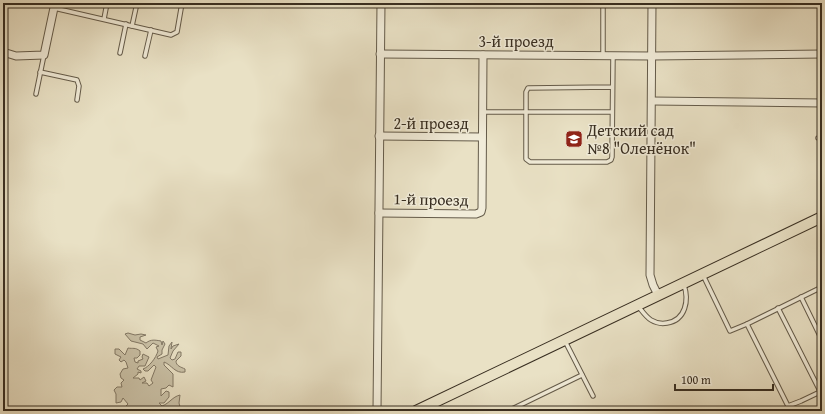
<svg xmlns="http://www.w3.org/2000/svg" width="825" height="414" viewBox="0 0 825 414" font-family="'Gentium Book Plus',serif">
<style>
.green{fill:#cbc3a9;stroke:#827865}
.lines{fill:none;stroke-linecap:round;stroke-linejoin:round}
.lane-casing{stroke:#645b4a;stroke-width:5.5}
.street-casing{stroke:#645b4a;stroke-width:9}
.primary-casing{stroke:#382e21;stroke-width:12}
.lane{stroke:#f1ecd9;stroke-width:3.5}
.street{stroke:#f1ecd9;stroke-width:7}
.primary{stroke:#e9e1c5;stroke-width:10}
.labels{text-anchor:middle;dominant-baseline:central;stroke-width:3;stroke-linejoin:round;paint-order:stroke}
.street-label{font-size:16px;fill:#382e21;stroke:#f1ecd9}
.poi-label{font-size:16px;fill:#382e21;stroke:#f1ecd9;text-anchor:start}
</style>
<rect width="100%" height="100%" fill="#e9e1c5"/>
<filter id="stains"><feTurbulence type="fractalNoise" baseFrequency=".005" numOctaves="4"/><feColorMatrix values="0 0 0 0 .2 0 0 0 0 .09 0 0 0 0 .02 0 0 0 .5 -.17"/></filter>
<radialGradient id="worn" r=".72"><stop offset=".6" stop-color="#630" stop-opacity="0"/><stop offset="1" stop-color="#630" stop-opacity=".3"/></radialGradient>
<path class="green" d="M 128,333 L 135,335 L 141,334 L 146,335 L 140,337 L 140,340 L 146,343 C 151,339 155,340 161,341 L 162,345 L 163,341 L 165,344 L 162,350 L 162,354 L 157,357 L 158,359 L 168,355 L 169,346 L 172,342 L 171,349 L 173,346 L 179,344 L 173,351 L 170,358 L 172,360 L 175,359 L 178,352 L 181,352 L 181,356 L 176,361 C 176,366 181,367 185,369 L 185,372 C 175,374 172,365 164,362 L 164,365 L 173,374 L 173,387 L 169,385 L 166,388 L 161,389 L 161,396 L 166,391 L 169,392 L 169,397 L 164,403 L 159,403 L 162,406 C 170,403 172,397 180,395 L 179,403 L 181,411 L 117,411 L 118,409 L 124,408 L 128,404 L 123,398 L 121,402 L 116,403 L 116,394 L 114,390 L 117,387 L 122,387 L 121,383 L 124,380 L 121,378 L 120,374 L 123,369 L 128,368 L 126,362 L 124,360 L 121,362 L 119,360 L 121,357 L 115,354 L 115,349 L 119,349 L 125,355 L 128,348 C 133,349 135,347 140,351 L 140,355 L 137,358 L 134,358 L 135,362 L 138,363 L 138,361 L 143,359 L 142,357 L 143,354 L 149,357 L 145,366 L 139,366 L 137,369 L 141,371 L 141,373 L 138,372 L 138,374 L 133,378 L 139,378 L 140,380 L 144,377 L 146,381 L 142,383 L 147,383 L 149,386 L 153,383 L 151,380 L 156,367 L 154,365 L 148,371 L 145,371 L 143,369 C 149,367 156,358 158,351 L 156,347 L 159,346 L 153,343 L 147,349 L 143,344 L 131,341 L 125,334 Z"/>
<g class="lines">
<defs>
<g id="lane">
<polyline points="603,3 603,56"/>
<polyline points="54,8 171,35 177,32 182,3"/>
<polyline points="104,19 107,3"/>
<polyline points="132,26 137,3"/>
<polyline points="120,53 126,24"/>
<polyline points="145,56 151,30"/>
<polyline points="40,72 77,80 79,86 77,100"/>
<polyline points="612,87 528,88 526,92 526,159 530,162 607,162 611,160 612,157 613,56"/>
<polyline points="36,94 44,55"/>
<polyline points="483,112 612,112"/>
<polyline points="818,138 822,138"/>
<polyline points="703,275 730,331 747,324 788,406 801,401 822,391"/>
<polyline points="801,297 822,340"/>
<path d="M 638,306 C 642,311 646,317 651,320 C 656,323 662,324 667,323 C 686,320 689,300 684,285"/>
<polyline points="778,308 820,391"/>
<polyline points="747,324 822,287"/>
<polyline points="565,341 593,396"/>
<polyline points="512,409 582,375"/>
</g>
<g id="street">
<polyline points="652,3 650,275 653,285 658,295"/>
<polyline points="3,52 16,56 44,55 55,3"/>
<polyline points="380,54 652,56 822,54"/>
<polyline points="652,101 822,103"/>
<polyline points="379,136 482,137"/>
<polyline points="379,213 476,214 481,212 482,208 483,55"/>
<polyline points="377,411 381,3"/>
</g>
<polyline id="primary" points="416,411 822,217"/>
</defs>
<use href="#lane" class="lane-casing"/>
<use href="#street" class="street-casing"/>
<use href="#primary" class="primary-casing"/>
<use href="#lane" class="lane"/>
<use href="#street" class="street"/>
<use href="#primary" class="primary"/>
</g>
<defs>
<symbol id="school-square" viewBox="-11 -11 22 22"><rect x="-9" y="-9" width="18" height="18" rx="4" fill="#8f2418" stroke="#f1ecd9"/><path d="M0-5L7-2L0 1L-7-2ZM-4 1L0 2.5L4 1V4Q0 6-4 4Z" fill="#fff"/></symbol>
</defs>
<g fill-rule="evenodd">
<use href="#school-square" x="564" y="129" width="20" height="20"/>
</g>
<g class="labels">
<g class="street-label">
<text x="516" y="41">3-й проезд</text>
<text x="431" y="123">2-й проезд</text>
<text transform="translate(431 199) rotate(1)">1-й проезд</text>
</g>
<g class="poi-label">
<text x="587" y="130">Детский сад<tspan x="587" dy="18">№8 "Оленёнок"</tspan></text>
</g>
</g>
<rect width="825" height="414" fill="none" stroke="#e9e1c5" stroke-width="16"/>
<rect x="4" y="4" width="817" height="406" fill="none" stroke="#382e21" stroke-width="2"/>
<rect x="8" y="8" width="809" height="398" fill="none" stroke="#382e21"/>
<path d="M675 384v6h98v-6" fill="none" stroke="#382e21" stroke-width="2"/>
<text x="681" y="384" font-size="12" fill="#382e21" stroke="#f1ecd9" stroke-width="3" paint-order="stroke">100 m</text>
<rect width="100%" height="100%" filter="url(#stains)"/>
<rect width="100%" height="100%" fill="url(#worn)"/>
</svg>
